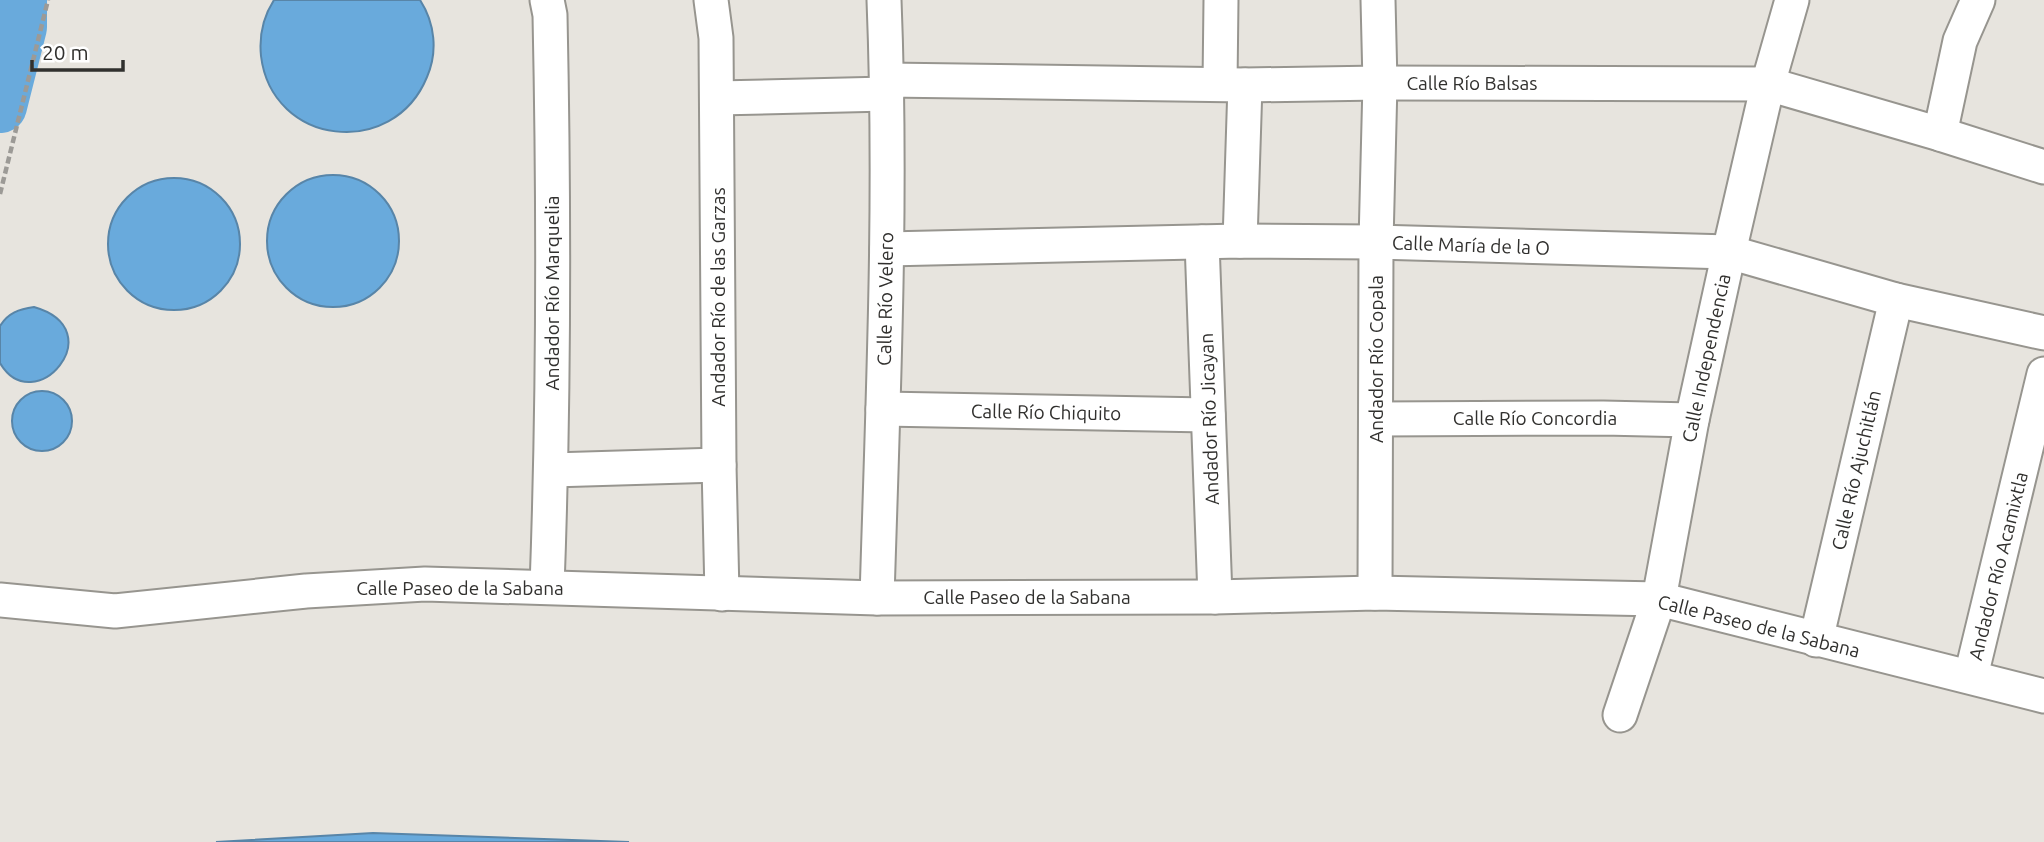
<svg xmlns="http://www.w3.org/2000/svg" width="2044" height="842" viewBox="0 0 2044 842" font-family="Ubuntu,sans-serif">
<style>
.water{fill:#69aadc;stroke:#5885a8;stroke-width:2}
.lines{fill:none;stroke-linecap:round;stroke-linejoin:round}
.river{stroke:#69aadc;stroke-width:54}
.street-casing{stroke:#97958f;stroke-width:37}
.path{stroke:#9c9a96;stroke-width:4.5;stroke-dasharray:7 3.5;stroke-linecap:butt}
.street{stroke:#fff;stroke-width:33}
.labels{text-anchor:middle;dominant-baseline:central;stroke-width:5;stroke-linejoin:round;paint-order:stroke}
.street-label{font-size:19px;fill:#31302e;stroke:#fff}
</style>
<rect width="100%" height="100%" fill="#e7e4de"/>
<g class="water">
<path d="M 274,0 L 420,0 C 435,23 438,52 427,77 C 393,160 272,146 261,56 C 259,36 263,17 274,0 Z"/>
<circle cx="333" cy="241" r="66"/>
<circle cx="174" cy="244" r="66"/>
<path d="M 34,307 C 114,330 34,421 0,363 L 0,326 C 8,313 19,309 34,307 Z"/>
<circle cx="42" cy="421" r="30"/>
<polygon points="373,833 629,842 216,842"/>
</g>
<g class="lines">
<polyline class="river" points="0,106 20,27 20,0"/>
<defs>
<g id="street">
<path d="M 547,0 L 550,15 C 554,206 554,397 547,587"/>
<polyline points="711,0 716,38 719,465 722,594"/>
<polyline points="887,80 1245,85 1380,83 1768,84 1940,134 2044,167"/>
<polyline points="1220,84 1221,0"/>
<polyline points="717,98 887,94"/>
<polyline points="1940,134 1960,41 1978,0"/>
<polyline points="1240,241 1245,85"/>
<polyline points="1202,242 1215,597"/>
<polyline points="887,249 1240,241 1376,242 1729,252 1896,300 2044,333"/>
<polyline points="883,409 1208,415"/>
<polyline points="1377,419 1603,418 1692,420"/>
<polyline points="552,470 719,465"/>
<polyline points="1375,593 1376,242 1380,83 1378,0"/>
<path d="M 877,598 C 883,399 892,199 884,0"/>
<polyline points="0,600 115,611 306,591 425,584 877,598 1215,597 1375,593 1659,599 2044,696"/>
<polyline points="1816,640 1896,300"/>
<polyline points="1971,676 2044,374"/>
<polyline points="1620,715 1659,599 1692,420 1729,252 1768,84 1792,0"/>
</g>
</defs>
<use href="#street" class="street-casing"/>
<polyline class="path" points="0,194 48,0"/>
<use href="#street" class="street"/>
</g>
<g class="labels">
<g class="street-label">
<text x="1472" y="83">Calle Río Balsas</text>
<text transform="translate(1471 245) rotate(2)">Calle María de la O</text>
<text transform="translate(552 293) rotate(-90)">Andador Río Marquelia</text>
<text transform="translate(718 297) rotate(-90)">Andador Río de las Garzas</text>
<text transform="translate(885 299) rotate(-89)">Calle Río Velero</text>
<text transform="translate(1706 358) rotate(-78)">Calle Independencia</text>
<text transform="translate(1376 359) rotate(-90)">Andador Río Copala</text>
<text transform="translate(1046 412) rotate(1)">Calle Río Chiquito</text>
<text x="1535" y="418">Calle Río Concordia</text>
<text transform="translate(1209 419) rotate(-92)">Andador Río Jicayan</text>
<text transform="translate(1856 470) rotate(-77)">Calle Río Ajuchitlán</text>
<text transform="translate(1998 566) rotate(-76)">Andador Río Acamixtla</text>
<text x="460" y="588">Calle Paseo de la Sabana</text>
<text x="1027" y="597">Calle Paseo de la Sabana</text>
<text transform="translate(1759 626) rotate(14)">Calle Paseo de la Sabana</text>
</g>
</g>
<path d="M32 60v10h91v-10" fill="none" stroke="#31302e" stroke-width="3.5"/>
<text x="42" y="60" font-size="21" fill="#31302e" stroke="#ffffff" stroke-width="5" paint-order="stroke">20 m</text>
</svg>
